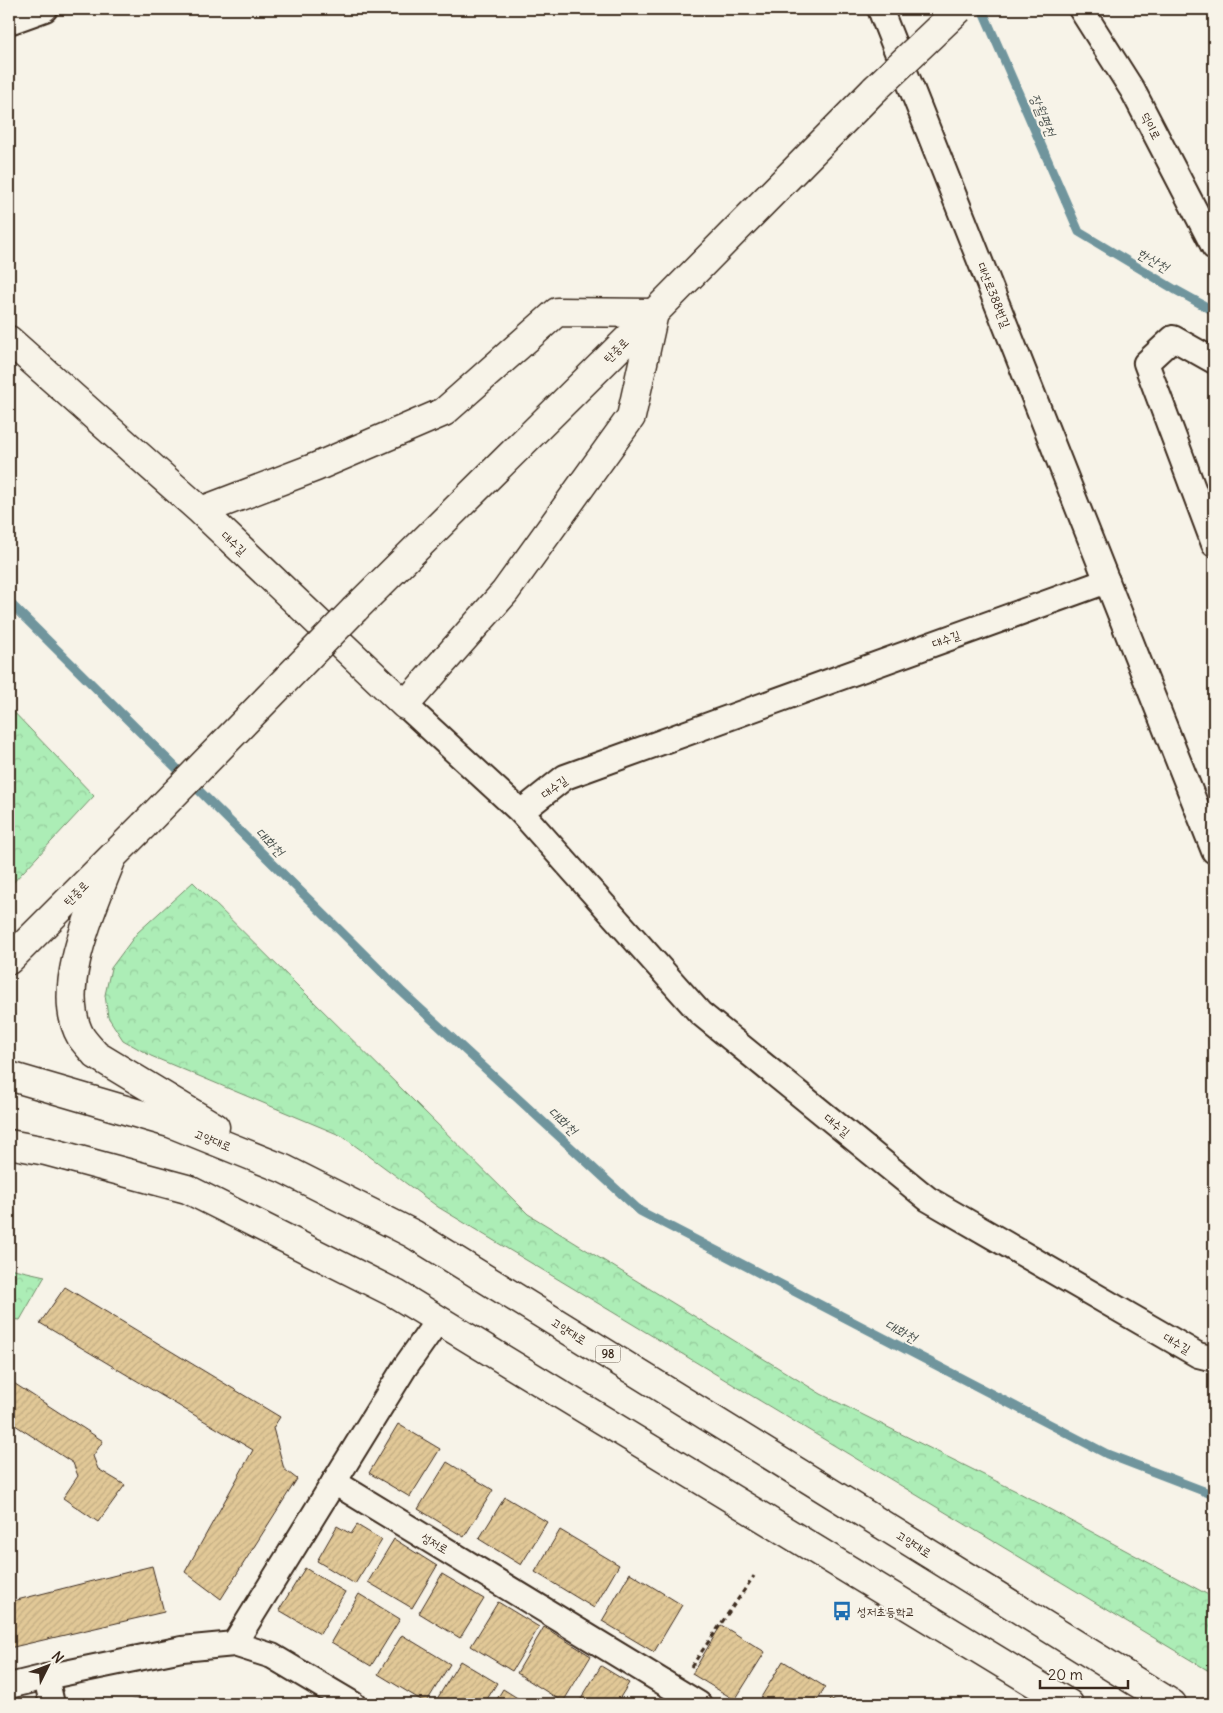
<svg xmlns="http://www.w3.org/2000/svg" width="1223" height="1713" viewBox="0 0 1223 1713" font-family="Delius,'Poor Story',sans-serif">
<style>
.forest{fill:url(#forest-crowns);stroke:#748c6a}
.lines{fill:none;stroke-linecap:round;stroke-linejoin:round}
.stream{stroke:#6f959d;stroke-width:9}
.building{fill:url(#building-hatch);stroke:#3b2a1e}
.street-casing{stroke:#3b2a1e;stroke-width:28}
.secondary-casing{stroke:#3b2a1e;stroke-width:31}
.primary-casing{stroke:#3b2a1e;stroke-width:31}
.path{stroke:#3b2a1e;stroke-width:3;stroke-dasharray:5 4;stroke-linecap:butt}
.street{stroke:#f7f3e8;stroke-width:24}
.secondary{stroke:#f7f3e8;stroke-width:28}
.primary{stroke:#f7f3e8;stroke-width:28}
.secondary-bridge-casing{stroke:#3b2a1e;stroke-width:31;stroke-linecap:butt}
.secondary-bridge{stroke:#f7f3e8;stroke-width:28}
.labels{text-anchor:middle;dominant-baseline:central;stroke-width:4;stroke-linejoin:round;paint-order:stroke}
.shield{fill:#f7f3e8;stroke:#73665b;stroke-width:1}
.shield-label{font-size:11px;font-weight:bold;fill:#3b2a1e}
.street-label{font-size:12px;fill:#3b2a1e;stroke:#f7f3e8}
.poi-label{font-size:12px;fill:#3b2a1e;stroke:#f7f3e8;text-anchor:start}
.water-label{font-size:14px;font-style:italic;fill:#505753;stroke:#f7f3e8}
</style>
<defs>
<pattern id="forest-crowns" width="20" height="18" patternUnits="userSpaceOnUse" patternTransform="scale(1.25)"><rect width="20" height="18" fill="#acedb6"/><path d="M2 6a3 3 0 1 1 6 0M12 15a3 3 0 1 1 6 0" fill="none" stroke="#95cb9c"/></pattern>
<pattern id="building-hatch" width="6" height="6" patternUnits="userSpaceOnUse" patternTransform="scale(1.25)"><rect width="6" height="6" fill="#e1c897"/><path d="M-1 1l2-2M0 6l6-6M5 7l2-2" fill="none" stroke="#c2ac82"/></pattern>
</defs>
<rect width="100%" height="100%" fill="#f7f3e8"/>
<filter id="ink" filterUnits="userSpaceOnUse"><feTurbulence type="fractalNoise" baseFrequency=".02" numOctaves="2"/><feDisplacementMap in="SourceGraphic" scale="10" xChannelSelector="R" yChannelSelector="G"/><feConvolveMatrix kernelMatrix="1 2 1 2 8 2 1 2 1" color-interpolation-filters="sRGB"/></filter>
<g filter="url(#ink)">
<g class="forest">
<polygon points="9,707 94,796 9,887"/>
<polygon points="193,882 528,1214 821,1394 1016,1491 1214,1598 1214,1674 438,1207 342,1136 151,1056 123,1040 108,1017 105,995 111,968 137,933"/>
<polygon points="9,1268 45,1276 20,1320 9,1319"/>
</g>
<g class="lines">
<g class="stream">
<polyline points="982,9 1079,232 1174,289 1214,311"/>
<polyline points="9,602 401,991 640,1211 1107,1454 1214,1495"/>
</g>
</g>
<g class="building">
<polygon points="65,1287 280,1417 273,1428 284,1469 297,1479 221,1599 185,1572 253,1450 40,1323"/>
<polygon points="9,1380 103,1441 93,1456 98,1469 125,1485 98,1522 63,1498 78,1476 73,1463 9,1421"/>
<polygon points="398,1424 440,1449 410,1497 369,1473"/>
<polygon points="447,1462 493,1490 464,1537 418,1509"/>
<polygon points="505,1497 547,1522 521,1565 479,1539"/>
<polygon points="357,1525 382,1540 355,1584 317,1561 337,1526 351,1534"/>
<polygon points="560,1530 619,1565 594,1608 535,1572"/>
<polygon points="394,1539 437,1566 412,1608 368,1582"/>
<polygon points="152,1566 164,1612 9,1648 9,1602"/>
<polygon points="305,1568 345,1592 320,1634 279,1610"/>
<polygon points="630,1573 682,1605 654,1652 602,1621"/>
<polygon points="442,1574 484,1599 460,1638 419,1613"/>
<polygon points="359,1594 400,1619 371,1666 331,1642"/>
<polygon points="498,1602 539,1627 512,1671 471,1646"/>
<polygon points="721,1625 765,1652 735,1700 692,1674"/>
<polygon points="544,1627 591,1656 563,1702 517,1673"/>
<polygon points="402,1635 450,1664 426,1703 378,1674"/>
<polygon points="460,1661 497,1683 484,1704 434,1704"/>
<polygon points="783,1661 825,1687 815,1704 757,1704"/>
<polygon points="601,1666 629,1683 616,1704 578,1704"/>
<polygon points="503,1689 527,1704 494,1704"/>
<polygon points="142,1699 143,1704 120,1704"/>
<polygon points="830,1699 839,1704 828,1704"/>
</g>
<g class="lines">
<defs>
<g id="street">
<polyline points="880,9 1214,851"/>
<polyline points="1081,9 1133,91 1214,247"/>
<polyline points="9,22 45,9"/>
<polyline points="1214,361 1173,338 1146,363 1214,544"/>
<polyline points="405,705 521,812 700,1013 928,1199 1198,1355 1214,1359"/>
<polyline points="521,812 565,777 1107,581"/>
<polyline points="334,1482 699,1704"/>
<polyline points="234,1644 405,1367 438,1320"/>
<polyline points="46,1677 52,1704"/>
<polyline points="9,1686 46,1677 182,1649 234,1644 272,1656 353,1704"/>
</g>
<g id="secondary">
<polyline points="9,340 201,511 405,705 505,592 631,417 654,313 557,312 444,412 316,467 201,511"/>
<polyline points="355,609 654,313 875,89"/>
<polyline points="9,960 144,825"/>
</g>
<g id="primary">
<path d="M 112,858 C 94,905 53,989 81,1037 C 85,1043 91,1049 96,1055 L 215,1127"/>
<polyline points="9,1076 170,1123 284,1169 413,1234 1172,1704"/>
<polyline points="9,1144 46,1151 187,1189 396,1294 1069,1704"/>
</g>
</defs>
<use href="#street" class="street-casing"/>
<use href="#secondary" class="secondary-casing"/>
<use href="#primary" class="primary-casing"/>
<polyline class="path" points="691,1667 754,1576"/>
<use href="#street" class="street"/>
<use href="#secondary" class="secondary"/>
<use href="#primary" class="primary"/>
<defs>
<g id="secondary-bridge">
<polyline points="875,89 959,9"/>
<polyline points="144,825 355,609"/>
</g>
</defs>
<use href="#secondary-bridge" class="secondary-bridge-casing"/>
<use href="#secondary-bridge" class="secondary-bridge"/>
</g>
</g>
<defs>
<symbol id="bus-bare" viewBox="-9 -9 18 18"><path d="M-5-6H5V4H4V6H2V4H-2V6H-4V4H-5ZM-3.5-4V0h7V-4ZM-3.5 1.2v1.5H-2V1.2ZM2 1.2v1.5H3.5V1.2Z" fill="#1f6fb2" stroke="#f7f3e8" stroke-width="2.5" paint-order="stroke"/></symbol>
</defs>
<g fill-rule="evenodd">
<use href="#bus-bare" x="828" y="1597" width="28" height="28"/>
</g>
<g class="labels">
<rect class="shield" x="595.5" y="1345.5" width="25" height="17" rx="4"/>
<g class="shield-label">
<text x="608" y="1354">98</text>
</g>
<g class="street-label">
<text transform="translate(1151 126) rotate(63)">덕이로</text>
<text transform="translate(994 295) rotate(68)">대산로388번길</text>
<text transform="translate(616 350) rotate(-45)">탄중로</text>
<text transform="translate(234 543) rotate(43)">대수길</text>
<text transform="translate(946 639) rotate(-20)">대수길</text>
<text transform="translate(554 787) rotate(-36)">대수길</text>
<text transform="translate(76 893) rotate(-45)">탄중로</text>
<text transform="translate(837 1125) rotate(39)">대수길</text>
<text transform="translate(213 1140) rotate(22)">고양대로</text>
<text transform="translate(569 1331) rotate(32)">고양대로</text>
<text transform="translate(1177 1343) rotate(30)">대수길</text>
<text transform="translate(435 1543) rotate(31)">성저로</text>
<text transform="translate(914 1544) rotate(32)">고양대로</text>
</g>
<g class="poi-label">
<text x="857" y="1611">성저초등학교</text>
</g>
<g class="water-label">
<text transform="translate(1043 115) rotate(67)">장월평천</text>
<text transform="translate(1153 260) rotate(30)">한산천</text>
<text transform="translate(270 842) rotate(45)">대화천</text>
<text transform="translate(563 1121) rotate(43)">대화천</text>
<text transform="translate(901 1331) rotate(28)">대화천</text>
</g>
</g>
<rect width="1223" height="1713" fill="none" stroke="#f7f3e8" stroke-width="30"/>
<rect x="15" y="15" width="1193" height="1683" fill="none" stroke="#3b2a1e" stroke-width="2" filter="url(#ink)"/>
<g transform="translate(48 1666) rotate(48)" stroke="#f7f3e8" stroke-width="4" paint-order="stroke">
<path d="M0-4L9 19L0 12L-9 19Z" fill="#3b2a1e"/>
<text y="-8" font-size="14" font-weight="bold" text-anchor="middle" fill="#3b2a1e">N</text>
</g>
<path d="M1040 1680v8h88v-8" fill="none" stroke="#3b2a1e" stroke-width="2.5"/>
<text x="1048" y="1680" font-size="15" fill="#3b2a1e" stroke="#f7f3e8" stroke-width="4" paint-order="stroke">20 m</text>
</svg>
